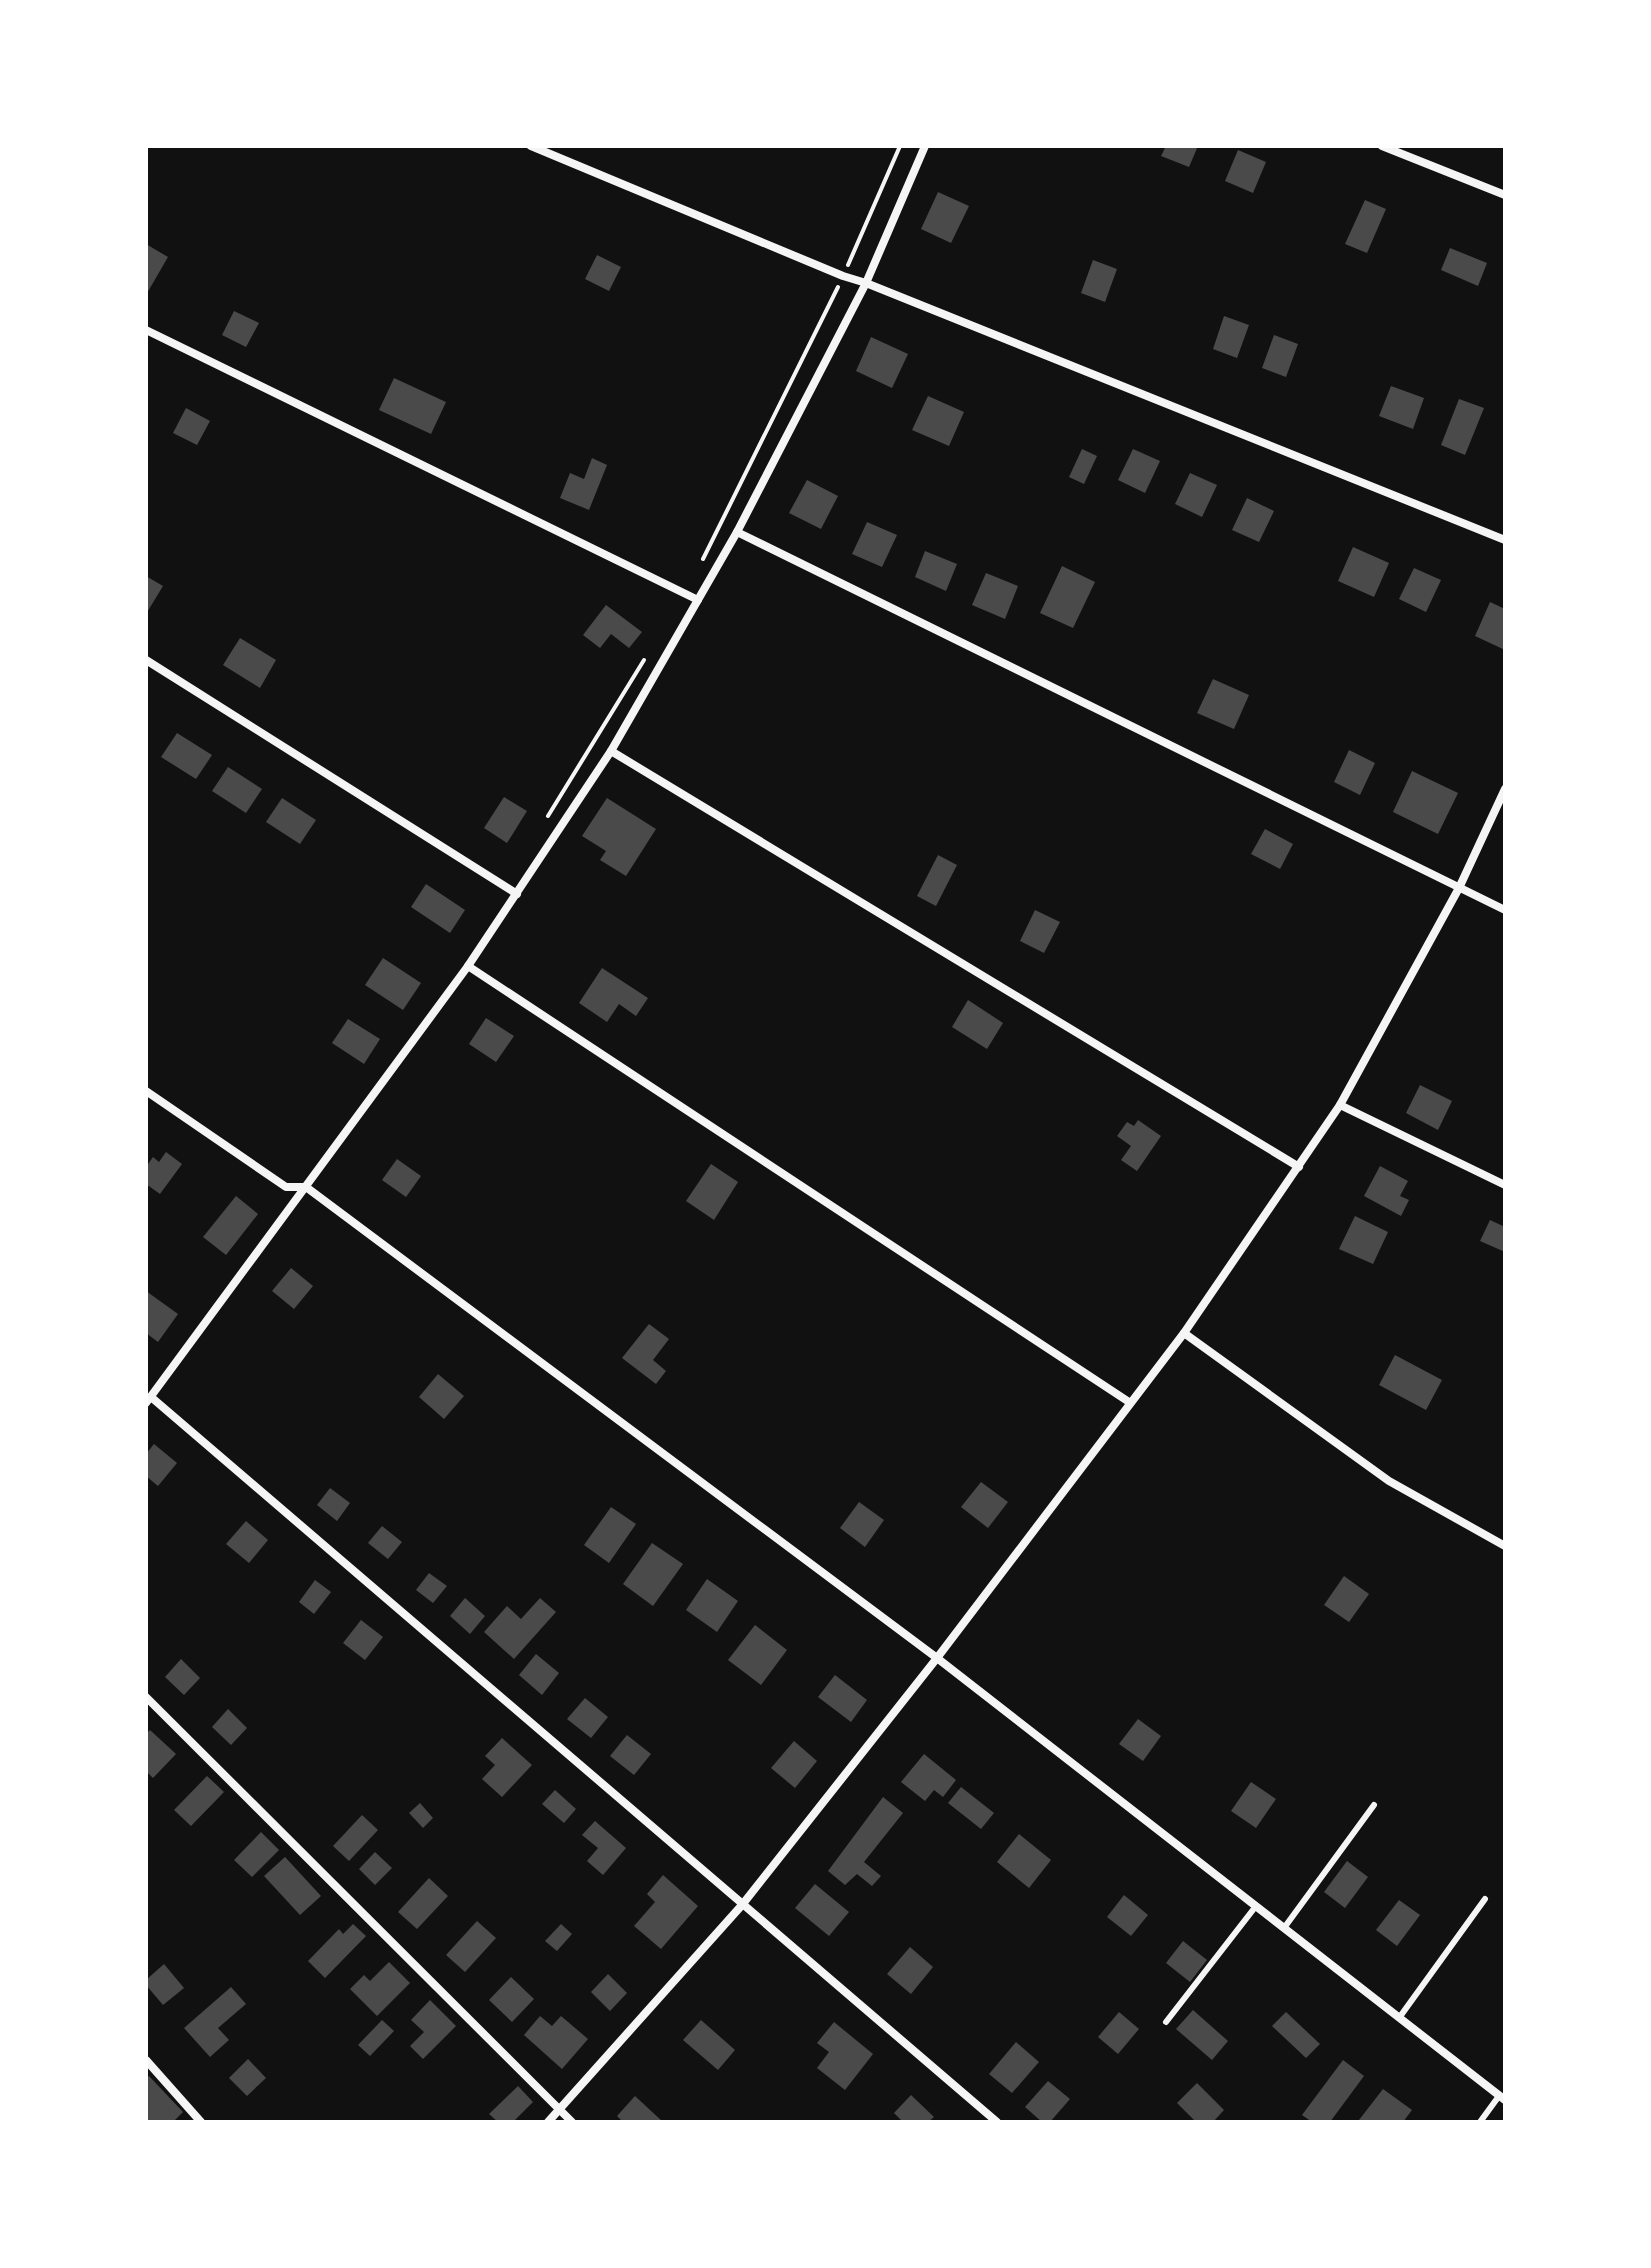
<svg xmlns="http://www.w3.org/2000/svg" width="1651" height="2268" viewBox="0 0 1651 2268" font-family="'Sofia Sans Condensed',sans-serif">
<style>
.building{fill:#4a4a4a}
.lines{fill:none;stroke-linecap:round;stroke-linejoin:round}
.path{stroke:#f5f5f5;stroke-width:4}
.service{stroke:#f5f5f5;stroke-width:6}
.minor{stroke:#f5f5f5;stroke-width:8}
</style>
<rect width="100%" height="100%" fill="#111"/>
<g class="building">
<polygon points="1166,146 1198,146 1189,167 1161,156"/>
<polygon points="1238,150 1266,162 1253,193 1225,181"/>
<polygon points="938,192 969,206 951,243 921,229"/>
<polygon points="1365,200 1386,209 1367,253 1345,244"/>
<polygon points="146,244 168,257 146,295"/>
<polygon points="1450,248 1487,263 1478,286 1441,270"/>
<polygon points="597,255 621,267 609,291 585,279"/>
<polygon points="1093,260 1117,269 1105,302 1081,293"/>
<polygon points="234,311 259,323 246,347 222,335"/>
<polygon points="1224,316 1249,325 1237,358 1213,349"/>
<polygon points="1274,335 1298,344 1286,377 1262,368"/>
<polygon points="871,337 908,354 892,388 856,371"/>
<polygon points="394,378 446,402 431,434 379,410"/>
<polygon points="1391,386 1424,398 1413,429 1379,416"/>
<polygon points="928,396 964,412 949,446 912,430"/>
<polygon points="1459,399 1484,408 1465,455 1441,445"/>
<polygon points="186,408 210,421 197,445 173,433"/>
<polygon points="1082,449 1097,456 1084,484 1069,477"/>
<polygon points="1133,449 1160,461 1145,493 1118,480"/>
<polygon points="592,458 607,465 589,510 560,498 570,473 584,479"/>
<polygon points="1190,473 1217,485 1202,517 1175,504"/>
<polygon points="807,480 838,496 821,529 789,513"/>
<polygon points="1247,498 1274,511 1259,542 1232,530"/>
<polygon points="867,522 897,535 882,567 852,554"/>
<polygon points="1353,547 1389,563 1374,597 1338,581"/>
<polygon points="925,551 957,564 946,591 915,577"/>
<polygon points="1062,566 1095,582 1073,628 1040,613"/>
<polygon points="1414,568 1441,580 1426,612 1399,599"/>
<polygon points="986,573 1018,586 1005,619 972,605"/>
<polygon points="146,576 163,586 146,614"/>
<polygon points="1490,602 1505,609 1505,650 1475,636"/>
<polygon points="606,605 642,632 629,648 611,634 600,648 583,635"/>
<polygon points="240,638 276,660 260,688 223,665"/>
<polygon points="1213,679 1249,695 1234,729 1197,713"/>
<polygon points="177,733 212,755 196,779 161,757"/>
<polygon points="1349,750 1375,763 1360,795 1334,782"/>
<polygon points="228,767 262,789 246,813 212,791"/>
<polygon points="1412,771 1458,793 1438,834 1393,812"/>
<polygon points="504,797 527,811 507,843 484,828"/>
<polygon points="282,798 316,820 300,844 266,822"/>
<polygon points="607,798 656,829 626,876 600,860 606,851 582,836"/>
<polygon points="1265,829 1293,844 1280,869 1251,854"/>
<polygon points="938,855 957,865 936,906 917,896"/>
<polygon points="426,884 465,910 450,933 411,907"/>
<polygon points="1035,910 1060,922 1044,953 1020,941"/>
<polygon points="383,958 421,983 403,1010 365,985"/>
<polygon points="602,968 648,998 636,1016 619,1004 607,1022 579,1003"/>
<polygon points="968,1000 1003,1023 987,1049 952,1027"/>
<polygon points="486,1018 514,1036 496,1062 469,1044"/>
<polygon points="348,1019 380,1039 364,1064 332,1043"/>
<polygon points="1420,1085 1452,1101 1438,1130 1406,1113"/>
<polygon points="1138,1120 1161,1136 1137,1171 1121,1160 1131,1146 1117,1136 1127,1122 1134,1126"/>
<polygon points="166,1152 182,1164 160,1194 146,1184 146,1167 153,1157 159,1162"/>
<polygon points="397,1159 421,1176 406,1197 382,1180"/>
<polygon points="711,1164 738,1182 714,1220 686,1201"/>
<polygon points="1380,1166 1408,1181 1400,1196 1409,1200 1401,1216 1364,1196"/>
<polygon points="236,1196 258,1214 226,1255 203,1237"/>
<polygon points="1355,1216 1388,1232 1373,1264 1339,1249"/>
<polygon points="1490,1220 1505,1227 1505,1252 1480,1241"/>
<polygon points="291,1268 313,1286 294,1309 272,1291"/>
<polygon points="146,1291 178,1314 158,1342 146,1333"/>
<polygon points="649,1324 669,1339 653,1360 666,1371 656,1384 622,1358"/>
<polygon points="1395,1355 1442,1380 1426,1410 1379,1385"/>
<polygon points="438,1374 464,1396 444,1419 419,1397"/>
<polygon points="154,1444 177,1463 158,1486 146,1476 146,1454"/>
<polygon points="981,1482 1008,1502 988,1528 961,1507"/>
<polygon points="330,1488 350,1503 337,1521 317,1505"/>
<polygon points="859,1502 884,1520 865,1547 840,1528"/>
<polygon points="611,1507 636,1524 609,1563 584,1545"/>
<polygon points="246,1521 268,1540 249,1563 226,1544"/>
<polygon points="382,1526 402,1542 388,1559 368,1543"/>
<polygon points="652,1543 683,1564 653,1606 623,1584"/>
<polygon points="429,1573 447,1586 433,1603 416,1590"/>
<polygon points="1344,1576 1369,1594 1349,1622 1324,1605"/>
<polygon points="707,1579 738,1601 717,1632 686,1610"/>
<polygon points="315,1580 331,1592 314,1614 299,1602"/>
<polygon points="465,1598 485,1616 470,1634 450,1616"/>
<polygon points="540,1598 556,1612 514,1659 484,1632 507,1606 521,1619"/>
<polygon points="361,1620 383,1637 365,1660 343,1643"/>
<polygon points="755,1625 787,1650 761,1685 728,1660"/>
<polygon points="536,1654 559,1673 542,1695 519,1675"/>
<polygon points="181,1659 200,1678 184,1695 165,1677"/>
<polygon points="835,1675 867,1700 851,1722 818,1697"/>
<polygon points="585,1698 608,1717 591,1738 567,1719"/>
<polygon points="228,1709 247,1728 231,1745 212,1727"/>
<polygon points="1138,1719 1161,1736 1143,1761 1119,1744"/>
<polygon points="150,1730 176,1754 153,1778 146,1771 146,1734"/>
<polygon points="627,1735 651,1754 634,1775 610,1756"/>
<polygon points="502,1738 532,1765 502,1797 482,1779 495,1765 485,1756"/>
<polygon points="794,1741 817,1761 795,1788 771,1768"/>
<polygon points="924,1754 956,1780 943,1797 934,1790 925,1801 901,1782"/>
<polygon points="207,1776 224,1792 191,1826 174,1810"/>
<polygon points="1251,1782 1276,1799 1256,1828 1231,1811"/>
<polygon points="961,1787 994,1813 981,1829 948,1803"/>
<polygon points="555,1790 576,1809 564,1823 542,1804"/>
<polygon points="883,1797 903,1813 864,1862 881,1876 872,1886 857,1874 845,1885 828,1871"/>
<polygon points="420,1803 433,1818 423,1828 409,1813"/>
<polygon points="362,1815 378,1830 349,1861 333,1846"/>
<polygon points="595,1821 626,1848 603,1875 587,1861 598,1848 582,1835"/>
<polygon points="261,1832 279,1850 252,1877 234,1860"/>
<polygon points="1019,1834 1051,1860 1029,1888 997,1862"/>
<polygon points="375,1852 392,1868 375,1885 359,1869"/>
<polygon points="285,1857 321,1896 300,1915 264,1876"/>
<polygon points="1347,1861 1368,1877 1345,1908 1324,1892"/>
<polygon points="663,1875 698,1906 661,1949 634,1926 655,1902 647,1894"/>
<polygon points="429,1878 448,1896 417,1929 398,1912"/>
<polygon points="815,1884 849,1912 829,1936 795,1908"/>
<polygon points="1124,1895 1148,1915 1131,1936 1107,1917"/>
<polygon points="1399,1900 1420,1915 1397,1946 1376,1930"/>
<polygon points="477,1921 496,1938 465,1972 446,1955"/>
<polygon points="353,1924 366,1936 325,1978 308,1961 339,1929 343,1934"/>
<polygon points="561,1924 572,1934 557,1951 545,1941"/>
<polygon points="1183,1941 1207,1960 1190,1982 1166,1963"/>
<polygon points="910,1947 933,1967 911,1994 887,1974"/>
<polygon points="389,1962 410,1983 377,2016 350,1989 364,1975 370,1981"/>
<polygon points="164,1964 184,1988 163,2005 146,1985 146,1980"/>
<polygon points="608,1974 627,1993 610,2011 591,1992"/>
<polygon points="511,1977 534,1999 512,2022 489,2000"/>
<polygon points="231,1987 246,2004 218,2028 229,2040 210,2057 184,2028"/>
<polygon points="430,2000 456,2026 423,2059 410,2046 424,2032 411,2020"/>
<polygon points="1193,2010 1228,2041 1212,2060 1176,2029"/>
<polygon points="1119,2012 1139,2029 1118,2054 1098,2037"/>
<polygon points="1286,2012 1320,2044 1306,2058 1272,2026"/>
<polygon points="540,2016 552,2026 561,2016 588,2039 562,2069 524,2035"/>
<polygon points="382,2020 394,2031 370,2056 358,2045"/>
<polygon points="701,2020 735,2050 718,2070 683,2040"/>
<polygon points="834,2022 873,2054 845,2090 817,2068 829,2052 817,2043"/>
<polygon points="1016,2042 1039,2062 1012,2093 989,2074"/>
<polygon points="248,2059 266,2078 247,2096 229,2078"/>
<polygon points="1343,2060 1364,2076 1330,2122 1312,2122 1302,2115"/>
<polygon points="149,2076 183,2112 173,2122 146,2122 146,2079"/>
<polygon points="1048,2081 1070,2099 1050,2122 1042,2122 1025,2107"/>
<polygon points="1197,2083 1224,2110 1213,2122 1196,2122 1177,2103"/>
<polygon points="518,2086 533,2102 513,2122 498,2122 489,2114"/>
<polygon points="1383,2089 1412,2110 1403,2122 1363,2122 1359,2120"/>
<polygon points="911,2095 934,2117 928,2122 903,2122 894,2113"/>
<polygon points="635,2096 663,2122 623,2122 617,2116"/>
</g>
<g class="lines">
<g class="path">
<polyline points="848,265 900,146"/>
<polyline points="703,559 838,287"/>
<polyline points="548,816 644,660"/>
</g>
<g class="service">
<polyline points="1284,1928 1374,1805"/>
<polyline points="1399,2018 1485,1899"/>
<polyline points="1166,2022 1256,1906"/>
<polyline points="1480,2122 1499,2096"/>
</g>
<g class="minor">
<polyline points="531,146 843,276 866,283 1505,540"/>
<polyline points="1382,146 1505,195"/>
<polyline points="146,330 698,600"/>
<polyline points="737,532 1505,910"/>
<polyline points="146,660 517,894"/>
<polyline points="611,751 1299,1167"/>
<polyline points="468,966 1129,1402"/>
<polyline points="146,1091 286,1187 306,1187 937,1658 1505,2100"/>
<polyline points="1340,1105 1505,1185"/>
<polyline points="1184,1333 1389,1481 1505,1546"/>
<polyline points="151,1397 997,2122"/>
<polyline points="146,1403 468,966 611,751 737,532 866,283 925,146"/>
<polyline points="146,1697 572,2122"/>
<polyline points="146,2060 201,2122"/>
<polyline points="548,2122 742,1905 937,1658 1184,1333 1340,1105 1459,888 1505,789"/>
</g>
</g>
<rect width="1651" height="2268" fill="none" stroke="#ffffff" stroke-width="296"/>
</svg>
